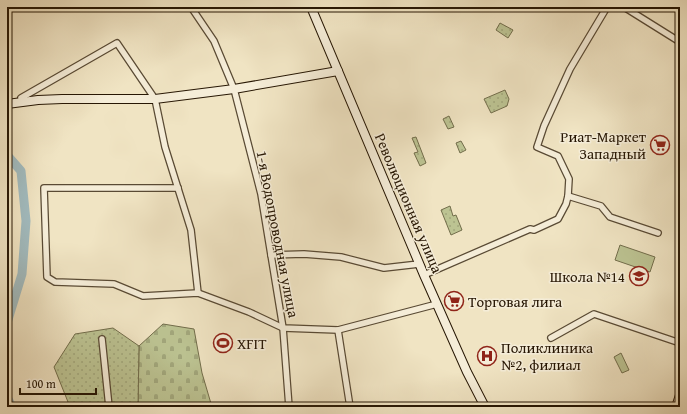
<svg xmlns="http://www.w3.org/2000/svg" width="687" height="414" viewBox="0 0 687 414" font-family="'Gentium Book Plus',serif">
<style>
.grass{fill:#bcc392;stroke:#726d4b}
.cemetery{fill:url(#cemetery-stones);stroke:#726d4b}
.park{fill:url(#park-dots);stroke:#726d4b}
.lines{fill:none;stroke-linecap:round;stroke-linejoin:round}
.river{stroke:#a1bbbf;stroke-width:9}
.street-casing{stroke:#594a34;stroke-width:8}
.secondary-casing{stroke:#271704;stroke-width:10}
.street{stroke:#f5edd8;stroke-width:5.5}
.secondary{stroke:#f5edd8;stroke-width:8}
.labels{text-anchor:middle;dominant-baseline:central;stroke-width:3;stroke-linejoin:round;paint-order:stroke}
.poi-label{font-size:15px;fill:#271704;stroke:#f5edd8;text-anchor:start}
.street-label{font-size:15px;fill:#271704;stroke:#f5edd8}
</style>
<defs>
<pattern id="cemetery-stones" width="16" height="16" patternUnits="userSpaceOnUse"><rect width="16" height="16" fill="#bcc392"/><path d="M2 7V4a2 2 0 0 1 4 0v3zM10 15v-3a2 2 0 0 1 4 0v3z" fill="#a2a77c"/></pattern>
<pattern id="park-dots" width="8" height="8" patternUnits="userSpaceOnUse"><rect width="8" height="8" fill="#bcc392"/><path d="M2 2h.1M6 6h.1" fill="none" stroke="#a2a77c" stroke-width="1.8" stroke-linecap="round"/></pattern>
</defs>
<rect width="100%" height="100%" fill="#f0e4c3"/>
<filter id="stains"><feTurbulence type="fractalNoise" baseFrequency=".005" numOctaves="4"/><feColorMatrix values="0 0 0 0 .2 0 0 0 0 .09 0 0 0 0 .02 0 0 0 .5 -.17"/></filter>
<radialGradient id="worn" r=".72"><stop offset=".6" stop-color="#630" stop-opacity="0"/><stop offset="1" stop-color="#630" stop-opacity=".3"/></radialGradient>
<g class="grass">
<polygon points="620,245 655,257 650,272 615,260"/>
<polygon points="621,353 629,370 622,373 614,357"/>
</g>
<polygon class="cemetery" points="163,324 194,329 202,373 212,407 138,407 139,346"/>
<g class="park">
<polygon points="500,23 513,30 508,38 496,30"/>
<polygon points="505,90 509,99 507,106 491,113 484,99"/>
<polygon points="449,116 454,127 448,129 443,119"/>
<polygon points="416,137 426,163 420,166 414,153 418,152 412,138"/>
<polygon points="461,141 466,150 460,153 456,143"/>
<polygon points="450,206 453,216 456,215 462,230 451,235 441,210"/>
<polygon points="113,328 139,346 138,407 70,407 54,367 75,334"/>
</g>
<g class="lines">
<g class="river">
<polyline points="7,155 21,171 26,221 22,274 7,323"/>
<polyline points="7,397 12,407"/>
</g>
<defs>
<g id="street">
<polyline points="191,7 214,41 234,89 261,194 283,328 289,407"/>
<polyline points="624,7 680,42"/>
<polyline points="21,98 117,43 155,99 165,147 191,230 198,293"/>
<polyline points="178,188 44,188 47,277 55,282 114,284 143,296 198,293 249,312 283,328 338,330 437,304"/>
<polyline points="568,196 601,206 610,217 658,233"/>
<polyline points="271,255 304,254 341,257 384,268 419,264"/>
<polyline points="424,275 530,229 534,230 558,219 566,204 568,196 569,179 558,156 537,147 544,126 570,69 607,7"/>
<polyline points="338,330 350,407"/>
<polyline points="551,338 594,314 680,343"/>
<polyline points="102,339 109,407"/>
</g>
<g id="secondary">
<polyline points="311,7 424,275 467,372 485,407"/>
<polyline points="7,104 38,100 62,99 155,99 234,89 338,71"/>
<polyline points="676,407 680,395"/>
</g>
</defs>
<use href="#street" class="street-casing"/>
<use href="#secondary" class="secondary-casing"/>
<use href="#street" class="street"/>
<use href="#secondary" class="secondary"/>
</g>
<defs>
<symbol id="supermarket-ring" viewBox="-11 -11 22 22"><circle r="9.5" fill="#f5edd8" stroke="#8f2418" stroke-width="1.5"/><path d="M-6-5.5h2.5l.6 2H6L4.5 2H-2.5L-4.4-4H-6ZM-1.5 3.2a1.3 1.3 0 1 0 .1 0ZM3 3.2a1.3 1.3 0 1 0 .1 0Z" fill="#8f2418"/></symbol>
<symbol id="school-ring" viewBox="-11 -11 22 22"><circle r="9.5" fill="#f5edd8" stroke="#8f2418" stroke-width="1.5"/><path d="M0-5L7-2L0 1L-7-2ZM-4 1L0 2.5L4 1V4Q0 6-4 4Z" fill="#8f2418"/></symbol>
<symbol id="stadium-ring" viewBox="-11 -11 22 22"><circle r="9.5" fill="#f5edd8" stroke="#8f2418" stroke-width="1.5"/><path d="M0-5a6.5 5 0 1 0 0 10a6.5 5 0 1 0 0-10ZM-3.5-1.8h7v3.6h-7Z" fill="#8f2418"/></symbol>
<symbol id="hospital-ring" viewBox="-11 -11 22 22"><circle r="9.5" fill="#f5edd8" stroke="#8f2418" stroke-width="1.5"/><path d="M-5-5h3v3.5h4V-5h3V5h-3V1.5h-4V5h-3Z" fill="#8f2418"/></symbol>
</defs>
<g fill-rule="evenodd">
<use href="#supermarket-ring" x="649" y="134" width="22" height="22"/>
<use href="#school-ring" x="628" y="265" width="22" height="22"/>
<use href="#supermarket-ring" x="443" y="290" width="22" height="22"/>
<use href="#stadium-ring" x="212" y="332" width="22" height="22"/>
<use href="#hospital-ring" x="476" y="345" width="22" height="22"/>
</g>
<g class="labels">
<g class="poi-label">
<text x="646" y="136" text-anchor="end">Риат-Маркет<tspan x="646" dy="17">Западный</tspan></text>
<text x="625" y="276" text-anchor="end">Школа №14</text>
<text x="468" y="301">Торговая лига</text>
<text x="237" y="343">XFIT</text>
<text x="501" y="347">Поликлиника<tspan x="501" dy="17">№2, филиал</tspan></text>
</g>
<g class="street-label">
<text transform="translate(409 203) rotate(67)">Революционная улица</text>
<text transform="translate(278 234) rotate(79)">1-я Водопроводная улица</text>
</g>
</g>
<rect width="687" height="414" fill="none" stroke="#f0e4c3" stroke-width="24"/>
<rect x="8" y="8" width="671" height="398" fill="none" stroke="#271704" stroke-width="2"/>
<rect x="12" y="12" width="663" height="390" fill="none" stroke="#271704"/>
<path d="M20 388v6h76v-6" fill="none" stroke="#271704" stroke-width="2"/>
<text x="26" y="388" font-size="12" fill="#271704" stroke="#f5edd8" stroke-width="3" paint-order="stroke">100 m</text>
<rect width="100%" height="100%" filter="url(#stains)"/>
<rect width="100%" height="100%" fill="url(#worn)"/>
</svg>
